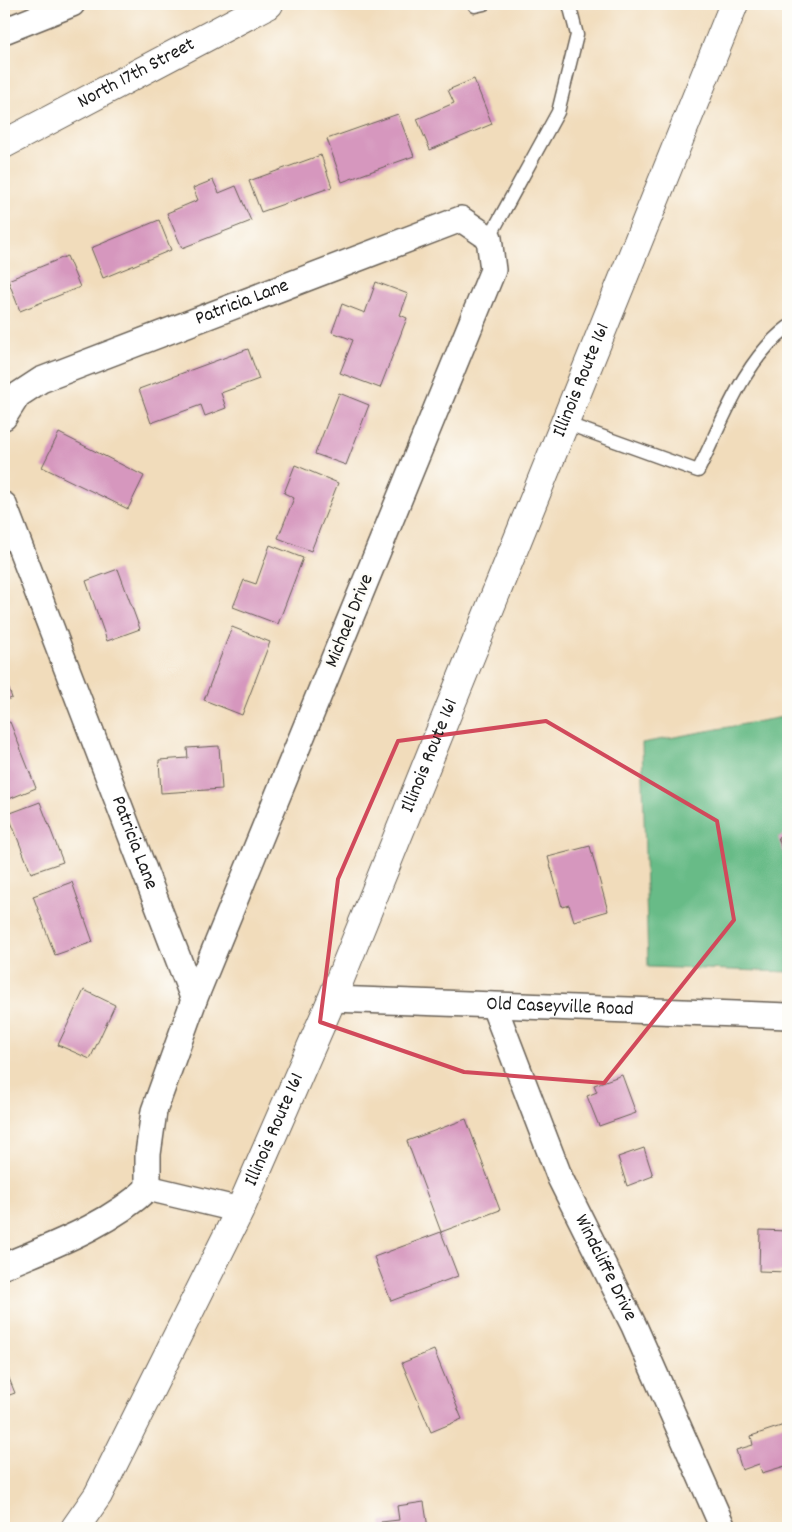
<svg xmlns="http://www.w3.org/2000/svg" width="792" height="1532" viewBox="0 0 792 1532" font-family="Dekko,sans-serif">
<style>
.forest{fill:#68bb87;stroke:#426c52}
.building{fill:#d697be}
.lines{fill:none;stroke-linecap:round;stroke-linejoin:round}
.service-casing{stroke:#675f54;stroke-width:15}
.minor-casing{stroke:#675f54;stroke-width:28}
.tertiary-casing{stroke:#675f54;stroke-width:30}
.primary-casing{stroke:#675f54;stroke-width:30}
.service{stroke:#fff;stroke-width:12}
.minor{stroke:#fff;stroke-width:25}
.tertiary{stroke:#fff;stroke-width:28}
.primary{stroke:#fff;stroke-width:28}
.marked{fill:none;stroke:#d1495b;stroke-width:4;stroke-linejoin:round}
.labels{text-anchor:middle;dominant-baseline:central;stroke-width:5;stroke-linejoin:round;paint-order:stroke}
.street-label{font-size:20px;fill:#1c1c1c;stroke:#fdfcf7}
</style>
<rect width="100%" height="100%" fill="#fdfcf7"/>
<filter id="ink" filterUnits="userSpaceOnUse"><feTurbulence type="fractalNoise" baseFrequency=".02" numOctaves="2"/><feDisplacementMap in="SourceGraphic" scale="10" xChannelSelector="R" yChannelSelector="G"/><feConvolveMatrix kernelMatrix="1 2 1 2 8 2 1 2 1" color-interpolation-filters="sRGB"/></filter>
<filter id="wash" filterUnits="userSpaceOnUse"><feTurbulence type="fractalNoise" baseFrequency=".0096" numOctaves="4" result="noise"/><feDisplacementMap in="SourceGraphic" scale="20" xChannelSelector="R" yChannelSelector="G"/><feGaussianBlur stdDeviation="1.12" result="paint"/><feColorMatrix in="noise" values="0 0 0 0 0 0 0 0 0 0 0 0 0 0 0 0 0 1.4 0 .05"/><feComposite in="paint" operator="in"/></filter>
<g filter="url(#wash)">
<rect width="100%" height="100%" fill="#f1dcbb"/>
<polygon class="forest" points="788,716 788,972 648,967 642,743"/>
<g id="blocks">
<g class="building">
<polygon points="474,79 492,124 430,150 417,119 454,103 448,90"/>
<polygon points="398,114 414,156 342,182 327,139"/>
<polygon points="321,155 332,187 261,212 249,181"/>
<polygon points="213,180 219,193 236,186 251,221 182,248 167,213 198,200 193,188"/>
<polygon points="159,220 171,250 103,278 91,248"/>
<polygon points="67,256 80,287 20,311 8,280"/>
<polygon points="376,282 408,294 400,315 407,318 380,388 340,373 353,340 332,332 342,304 365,313"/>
<polygon points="248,349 259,379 221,393 226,408 205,416 201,405 151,423 139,389"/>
<polygon points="339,393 369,405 346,465 315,454"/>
<polygon points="59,433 144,476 128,509 42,467"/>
<polygon points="295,465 338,483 311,551 278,538 294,498 284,493"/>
<polygon points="270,545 303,558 278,624 233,607 244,580 256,584"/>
<polygon points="118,569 140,629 107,641 86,581"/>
<polygon points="232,627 270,642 242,715 204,700"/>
<polygon points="4,676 12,698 4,701"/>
<polygon points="10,722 36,788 4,801 4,724"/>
<polygon points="219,746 222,789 161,793 159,760 188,758 187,748"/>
<polygon points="40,802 63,862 31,873 8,814"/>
<polygon points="788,833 788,867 778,837"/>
<polygon points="590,846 608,911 574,921 569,905 562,907 548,857"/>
<polygon points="72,882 93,942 55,955 33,896"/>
<polygon points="84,990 115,1005 90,1059 58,1045"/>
<polygon points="622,1075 636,1113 599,1126 587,1096 597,1092 594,1085"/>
<polygon points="466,1119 500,1210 441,1232 458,1276 391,1301 374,1257 441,1232 407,1141"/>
<polygon points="644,1148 653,1176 627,1186 618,1157"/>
<polygon points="760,1230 788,1231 788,1272 759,1271"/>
<polygon points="434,1350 462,1419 431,1432 402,1363"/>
<polygon points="4,1366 15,1393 4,1397"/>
<polygon points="784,1425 788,1439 788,1475 785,1466 762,1473 759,1464 742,1470 736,1450 753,1445 751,1436"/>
<polygon points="424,1502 428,1528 382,1528 381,1522 399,1520 397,1506"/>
</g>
</g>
</g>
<g filter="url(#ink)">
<use href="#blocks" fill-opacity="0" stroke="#675f54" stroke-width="1"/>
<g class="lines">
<defs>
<g id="service">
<polyline points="475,6 484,4"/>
<polyline points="489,238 558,112 577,35 569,4"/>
<path d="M 565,423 L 698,471 C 723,421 743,361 788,327"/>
</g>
<g id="minor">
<polyline points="4,31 72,4"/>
<path id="s1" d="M 4,417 L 18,395 L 41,380 L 461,219 L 489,238 L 493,270 L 194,1000"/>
<path id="s2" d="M 4,505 L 194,1000 L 154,1111 L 148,1154 L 148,1188"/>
<path id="s3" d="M 332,999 L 788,1016"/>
<path id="s4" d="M 494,1006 L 560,1178 L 634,1326 L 723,1528"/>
<path d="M 4,1266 C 53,1245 109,1225 148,1188 L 240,1210"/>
</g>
<g id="tertiary">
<path id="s5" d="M 4,144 L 269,4"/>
</g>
<g id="primary">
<path id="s6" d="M 75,1528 L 98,1495 L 240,1210 L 332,999 L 734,4"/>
</g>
</defs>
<use href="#service" class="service-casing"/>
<use href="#minor" class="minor-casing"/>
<use href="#tertiary" class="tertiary-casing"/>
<use href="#primary" class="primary-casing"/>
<use href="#service" class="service"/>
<use href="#minor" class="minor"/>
<use href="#tertiary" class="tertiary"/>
<use href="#primary" class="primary"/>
</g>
</g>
<path class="marked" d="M 546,721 L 717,821 L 734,920 L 604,1083 L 464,1072 L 320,1022 L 338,879 L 398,741 Z"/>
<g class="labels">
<g class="street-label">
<text stroke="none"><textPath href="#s5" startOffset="150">North 17th Street</textPath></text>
<text stroke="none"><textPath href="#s1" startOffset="269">Patricia Lane</textPath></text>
<text stroke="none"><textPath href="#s6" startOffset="1256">Illinois Route 161</textPath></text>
<text transform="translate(350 621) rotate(-68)">Michael Drive</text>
<text stroke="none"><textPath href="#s6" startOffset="851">Illinois Route 161</textPath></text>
<text stroke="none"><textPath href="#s2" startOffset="362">Patricia Lane</textPath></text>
<text stroke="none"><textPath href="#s3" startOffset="228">Old Caseyville Road</textPath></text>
<text stroke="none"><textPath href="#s6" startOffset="446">Illinois Route 161</textPath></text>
<text stroke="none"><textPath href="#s4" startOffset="285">Windcliffe Drive</textPath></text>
</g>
</g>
<rect width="792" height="1532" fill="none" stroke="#fdfcf7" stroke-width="20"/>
</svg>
